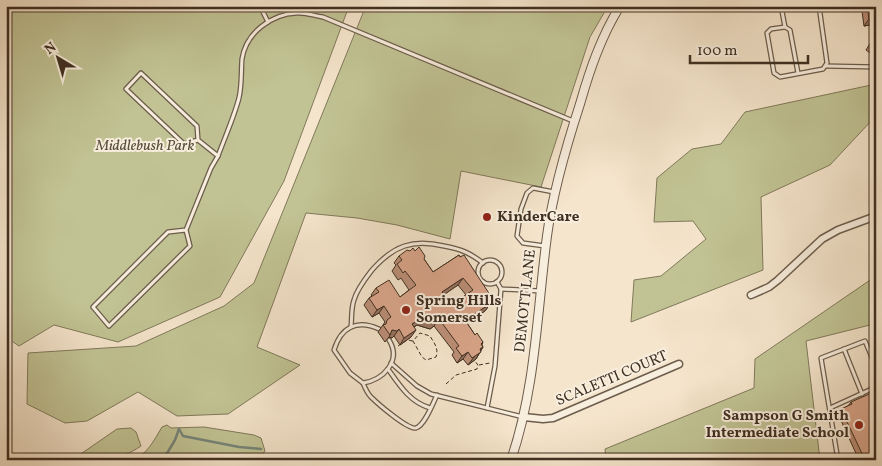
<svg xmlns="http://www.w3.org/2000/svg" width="882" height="466" viewBox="0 0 882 466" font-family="Vollkorn,serif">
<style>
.green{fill:#c1c394;stroke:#80795a}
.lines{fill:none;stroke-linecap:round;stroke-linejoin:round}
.stream{stroke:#76857a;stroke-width:2.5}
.service-casing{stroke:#6c5c4c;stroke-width:5.5}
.minor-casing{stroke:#6c5c4c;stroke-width:9}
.tertiary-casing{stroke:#6c5c4c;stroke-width:10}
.path{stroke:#3e2f21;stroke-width:1;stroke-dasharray:4 2.5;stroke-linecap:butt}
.service{stroke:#f8eede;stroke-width:3}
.minor{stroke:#f8eede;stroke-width:6}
.tertiary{stroke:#f8eede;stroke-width:8}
.wall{fill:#bc8f78;stroke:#3e2f21;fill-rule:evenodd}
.shaded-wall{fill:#997462;stroke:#3e2f21}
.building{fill:#dba68c;stroke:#3e2f21;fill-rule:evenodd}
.poi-dot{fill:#8f2418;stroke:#f8eede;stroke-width:2}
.labels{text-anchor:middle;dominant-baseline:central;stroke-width:4;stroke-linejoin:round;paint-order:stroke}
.park-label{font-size:15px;font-style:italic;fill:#584d38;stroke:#f8eede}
.poi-label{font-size:15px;font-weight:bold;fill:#3e2f21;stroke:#f8eede;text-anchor:start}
.street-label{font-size:15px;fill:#3e2f21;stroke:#f8eede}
</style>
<rect width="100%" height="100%" fill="#f5e5cc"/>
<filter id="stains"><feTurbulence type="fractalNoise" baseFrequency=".004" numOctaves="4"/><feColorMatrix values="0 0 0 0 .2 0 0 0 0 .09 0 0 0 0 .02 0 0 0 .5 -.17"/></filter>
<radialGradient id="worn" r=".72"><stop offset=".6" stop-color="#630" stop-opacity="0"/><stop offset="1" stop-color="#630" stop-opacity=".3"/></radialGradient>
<g class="green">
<polygon points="6,6 349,6 284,181 220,297 118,342 54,325 19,346 6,337"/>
<polygon points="361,6 608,6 590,37 541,187 461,171 450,239 397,225 357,218 306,213 257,347 300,365 228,414 177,416 138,392 87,421 65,423 27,404 28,353 136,346 224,306 254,283 363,13"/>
<polygon points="876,84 876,123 872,120 830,165 761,197 763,270 631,322 634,280 661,276 706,239 693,221 654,222 657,178 692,149 721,144 745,112"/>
<polygon points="876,276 876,337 870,325 806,341 820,460 606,460 605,449 754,388 755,359"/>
<path d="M 167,425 L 171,428 L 204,427 L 254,435 L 261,438 L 265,451 L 258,460 L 131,460 C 147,456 154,440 162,427 Z"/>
<path d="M 131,428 L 136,432 L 141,446 C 118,462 98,460 72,460 L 117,429 Z"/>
</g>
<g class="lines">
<g class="stream">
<polyline points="179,429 183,436 239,447 261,449"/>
<polyline points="163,460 175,440 179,429"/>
</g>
<defs>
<g id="service">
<polyline points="260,6 268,22"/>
<polyline points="781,6 785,27 771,29 767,33 774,73 780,77 823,69 827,63 819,6"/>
<polyline points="785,27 790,30 798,73"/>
<polyline points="826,66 876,67"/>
<path d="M 198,140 L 184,144 L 126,89 L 141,73 L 197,126 L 198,140 L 218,156 C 225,137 234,117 239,98 C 242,85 241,72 242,59 C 246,33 271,14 297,13 C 305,12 315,16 323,17 L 573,121"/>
<polyline points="186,230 190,246 109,326 93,307 168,232 186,230 211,168 218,156"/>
<polyline points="545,246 523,243 517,236 521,209 527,193 533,188 554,192"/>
<circle cx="490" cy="272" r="12"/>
<polyline points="501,289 540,291"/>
<path d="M 351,327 C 352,318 351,308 354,300 C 357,289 365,279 372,270 C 394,245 413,239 444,246 C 461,249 470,253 483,263"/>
<path d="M 379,329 C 357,319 341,327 334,350 L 350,373 L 363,383 C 383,380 402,361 389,340"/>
<polyline points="844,349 862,394"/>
<polyline points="391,363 417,386 431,394 523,417"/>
<path d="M 388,369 C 400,386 410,402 430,408"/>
<path d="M 363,383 C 365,388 367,393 371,397 C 377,403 408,430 416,428 C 425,425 433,403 437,395"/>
<polyline points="487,408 495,366 501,289 497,282"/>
<polyline points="830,408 876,387"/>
<polyline points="838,460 821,358 865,341 876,367"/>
</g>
<g id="minor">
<polyline points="751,295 769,287 778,280 822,239 838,230 876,216"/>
<polyline points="524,417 543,419 553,418 679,364"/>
</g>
<path id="tertiary" d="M 511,460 C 536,387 537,311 547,236 C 553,191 566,147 580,104 C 590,69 601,37 620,6"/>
</defs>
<use href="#service" class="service-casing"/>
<use href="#minor" class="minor-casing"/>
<use href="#tertiary" class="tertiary-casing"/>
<g class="path">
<path d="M 398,346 L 407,340 L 413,341 L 420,333 L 430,336 C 434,343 439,348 436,357 L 426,360 L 422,357 L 413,341"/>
<polyline points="479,365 490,363"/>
<polyline points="446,384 456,375 477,369 478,365 474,360"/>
</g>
<use href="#service" class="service"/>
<use href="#minor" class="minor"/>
<use href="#tertiary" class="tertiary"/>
</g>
<g class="wall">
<polygon points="865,6 876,6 876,24 864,26 862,11"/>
<polygon points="876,34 876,57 866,50"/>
<path d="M 459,255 L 492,298 L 489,302 L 490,304 L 485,311 L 467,323 L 475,335 L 483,342 L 482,345 L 483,347 L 476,359 L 468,365 L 463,359 L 457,363 L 452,355 L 454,352 L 434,326 L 430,329 L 417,325 L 414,327 L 411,337 L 400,345 L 394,336 L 392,338 L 389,337 L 385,342 L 378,332 L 385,322 L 379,313 L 372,317 L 364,305 L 369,298 L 372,296 L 371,295 L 376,288 L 400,297 L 409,290 L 401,278 L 398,280 L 392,271 L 396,265 L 394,263 L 399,256 L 424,259 L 433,272 ZM 458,285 L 466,295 L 451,305 L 444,294 Z"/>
<polygon points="851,402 876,460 859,460 838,414 841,409 848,406"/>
</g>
<g class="shaded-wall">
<polygon points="837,6 854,6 836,9"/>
<polygon points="876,18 876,24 864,26 869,19"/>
<polygon points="463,278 458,285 438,299 442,292"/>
<polygon points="490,304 485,311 460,327 465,320"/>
<polygon points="384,306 379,313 372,317 377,310"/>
<polygon points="422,318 439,319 434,326 430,329 417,325 407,331 412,324"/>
<polygon points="399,329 394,336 392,338 389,337 392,330"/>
<polygon points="416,330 411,337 400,345 404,338"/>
<polygon points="483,347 476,359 468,365 480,349"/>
<polygon points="468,352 463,359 457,363 462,356"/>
</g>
<g class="building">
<polygon points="867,6 876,6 876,18 869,19"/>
<polygon points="876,34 876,46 871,42"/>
<path d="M 419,247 L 425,256 L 424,259 L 433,272 L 459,255 L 460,257 L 464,255 L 492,298 L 488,300 L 490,304 L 465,320 L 475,335 L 477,333 L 483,342 L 481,344 L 483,347 L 480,349 L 481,352 L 472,358 L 468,352 L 462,356 L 456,348 L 459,346 L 439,319 L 434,322 L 422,318 L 412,324 L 416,330 L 404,338 L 399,329 L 397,331 L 392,330 L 390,335 L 383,325 L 386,324 L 387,320 L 391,317 L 384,306 L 377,310 L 369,298 L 379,292 L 376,288 L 389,280 L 400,297 L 416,285 L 405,271 L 403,273 L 397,264 L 402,260 L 399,256 L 407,250 L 410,251 L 413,248 L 415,251 ZM 463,278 L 473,290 L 451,305 L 442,292 Z"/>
<polygon points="876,391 876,460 865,460 841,409 852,404 851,402"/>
<polygon points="258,457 258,460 242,460 242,458"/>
</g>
<g class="poi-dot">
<circle cx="487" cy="217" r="5"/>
<circle cx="406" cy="310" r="5"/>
<circle cx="859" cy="425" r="5"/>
</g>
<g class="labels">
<g class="park-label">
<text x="145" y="146">Middlebush Park</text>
</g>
<g class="poi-label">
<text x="497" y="217">KinderCare</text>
<text x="416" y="301">Spring Hills<tspan x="416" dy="17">Somerset</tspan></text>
<text x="849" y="416" text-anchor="end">Sampson G Smith<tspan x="849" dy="17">Intermediate School</tspan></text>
</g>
<g class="street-label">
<text transform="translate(526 301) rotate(-84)">DEMOTT LANE</text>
<text transform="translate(612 379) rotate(-23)">SCALETTI COURT</text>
</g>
</g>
<rect width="882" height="466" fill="none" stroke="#f5e5cc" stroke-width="25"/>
<rect x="8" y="8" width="867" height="451" fill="none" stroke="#3e2f21" stroke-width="2.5"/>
<rect x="12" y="12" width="857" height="441" fill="none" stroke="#3e2f21"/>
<g transform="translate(58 58) rotate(322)" stroke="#f8eede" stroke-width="4" paint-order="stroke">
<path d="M0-4L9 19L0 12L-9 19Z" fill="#3e2f21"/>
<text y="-8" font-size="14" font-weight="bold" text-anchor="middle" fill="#3e2f21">N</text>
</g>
<path d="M690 55v8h118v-8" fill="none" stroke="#3e2f21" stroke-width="2.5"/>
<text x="697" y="55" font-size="15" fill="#3e2f21" stroke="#f8eede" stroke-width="4" paint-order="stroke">100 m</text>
<rect width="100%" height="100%" filter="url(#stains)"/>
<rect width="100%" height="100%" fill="url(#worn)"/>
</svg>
